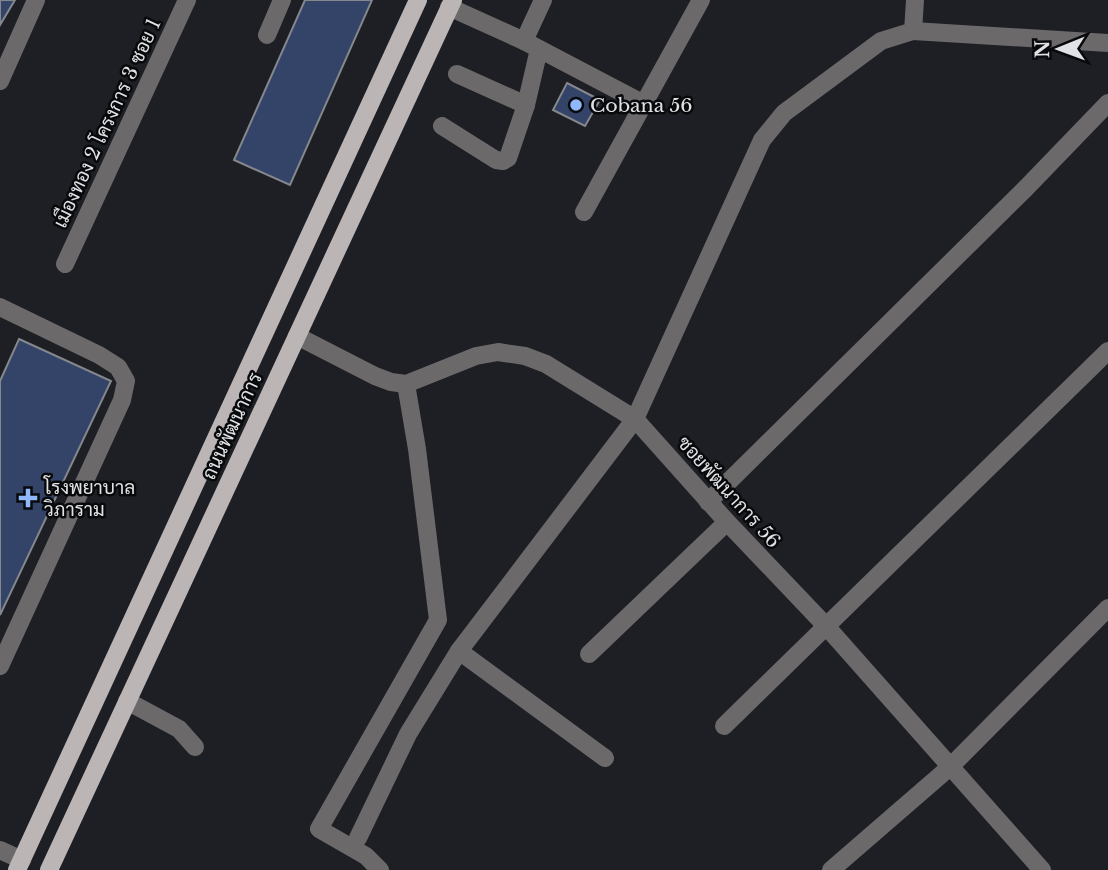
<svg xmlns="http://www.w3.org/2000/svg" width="1108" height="870" viewBox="0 0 1108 870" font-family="'Libre Baskerville',Sarabun,serif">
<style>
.building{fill:#334468;stroke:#84878c;stroke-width:2}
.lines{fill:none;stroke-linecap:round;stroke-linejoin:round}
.minor{stroke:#6c696a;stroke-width:18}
.major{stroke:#bbb5b6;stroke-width:18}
.poi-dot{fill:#90b8fd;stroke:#08090b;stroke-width:2.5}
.labels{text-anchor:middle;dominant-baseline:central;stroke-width:5;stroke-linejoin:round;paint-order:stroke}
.poi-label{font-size:19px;fill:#e0e2e5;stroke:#08090b;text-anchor:start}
.street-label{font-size:19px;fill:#e0e2e5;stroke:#08090b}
</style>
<rect width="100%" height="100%" fill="#1d1f24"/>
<g class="building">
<polygon points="0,0 15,0 0,25"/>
<polygon points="305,0 372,0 290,185 234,160"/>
<polygon points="567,83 600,100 585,126 553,110"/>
<polygon points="19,339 111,381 0,615 0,381"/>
</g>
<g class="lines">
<g class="minor">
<polyline points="449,7 524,41 644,104"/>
<polyline points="913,31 1108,43"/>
<polyline points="267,35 282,0"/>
<polyline points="524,41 543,0"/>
<polyline points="457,74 526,105"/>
<polyline points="0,81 36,0"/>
<polyline points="442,126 496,160 503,161 508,158 526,105 539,49"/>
<polyline points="584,212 701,0"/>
<polyline points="65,264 187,0"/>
<polyline points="0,307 99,355 118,367 126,381 122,400 0,666"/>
<polyline points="297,336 375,376 391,382 406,384 476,356 498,352 525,356 546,364 635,419 727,522 826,626 1042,870"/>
<polyline points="708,502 1026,188 1108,103"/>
<polyline points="459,651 605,758"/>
<polyline points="589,654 727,522"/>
<polyline points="127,701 179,729 195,747"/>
<polyline points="724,726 1108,351"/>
<polyline points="358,838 408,734 459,651 635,419 762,140 784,113 881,41 913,31 915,0"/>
<polyline points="0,850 22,860"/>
<polyline points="380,870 366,856 319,829 438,620 417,449 406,384"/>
<polyline points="831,870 950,767 1108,608"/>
</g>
<g class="major">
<polyline points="17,870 418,0"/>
<polyline points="49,870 453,0"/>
</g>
</g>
<g class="poi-dot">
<circle cx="576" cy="105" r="7"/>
<path d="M24.5 487.5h7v7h7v7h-7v7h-7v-7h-7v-7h7z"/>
</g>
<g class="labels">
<g class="poi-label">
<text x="590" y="105">Cobana 56</text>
<text x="44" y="487">โรงพยาบาล<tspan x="44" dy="22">วิภาราม</tspan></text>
</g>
<g class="street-label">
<text transform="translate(107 123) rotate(-65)">เมืองทอง 2 โครงการ 3 ซอย 1</text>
<text transform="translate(232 426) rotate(-65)">ถนนพัฒนาการ</text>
<text transform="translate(729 492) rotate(48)">ซอยพัฒนาการ 56</text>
</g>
</g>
<g transform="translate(1059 49) rotate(269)" stroke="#08090b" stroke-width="5" paint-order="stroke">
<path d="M0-5L12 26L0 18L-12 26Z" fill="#e0e2e5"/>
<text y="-10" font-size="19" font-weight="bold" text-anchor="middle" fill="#e0e2e5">N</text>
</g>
</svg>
